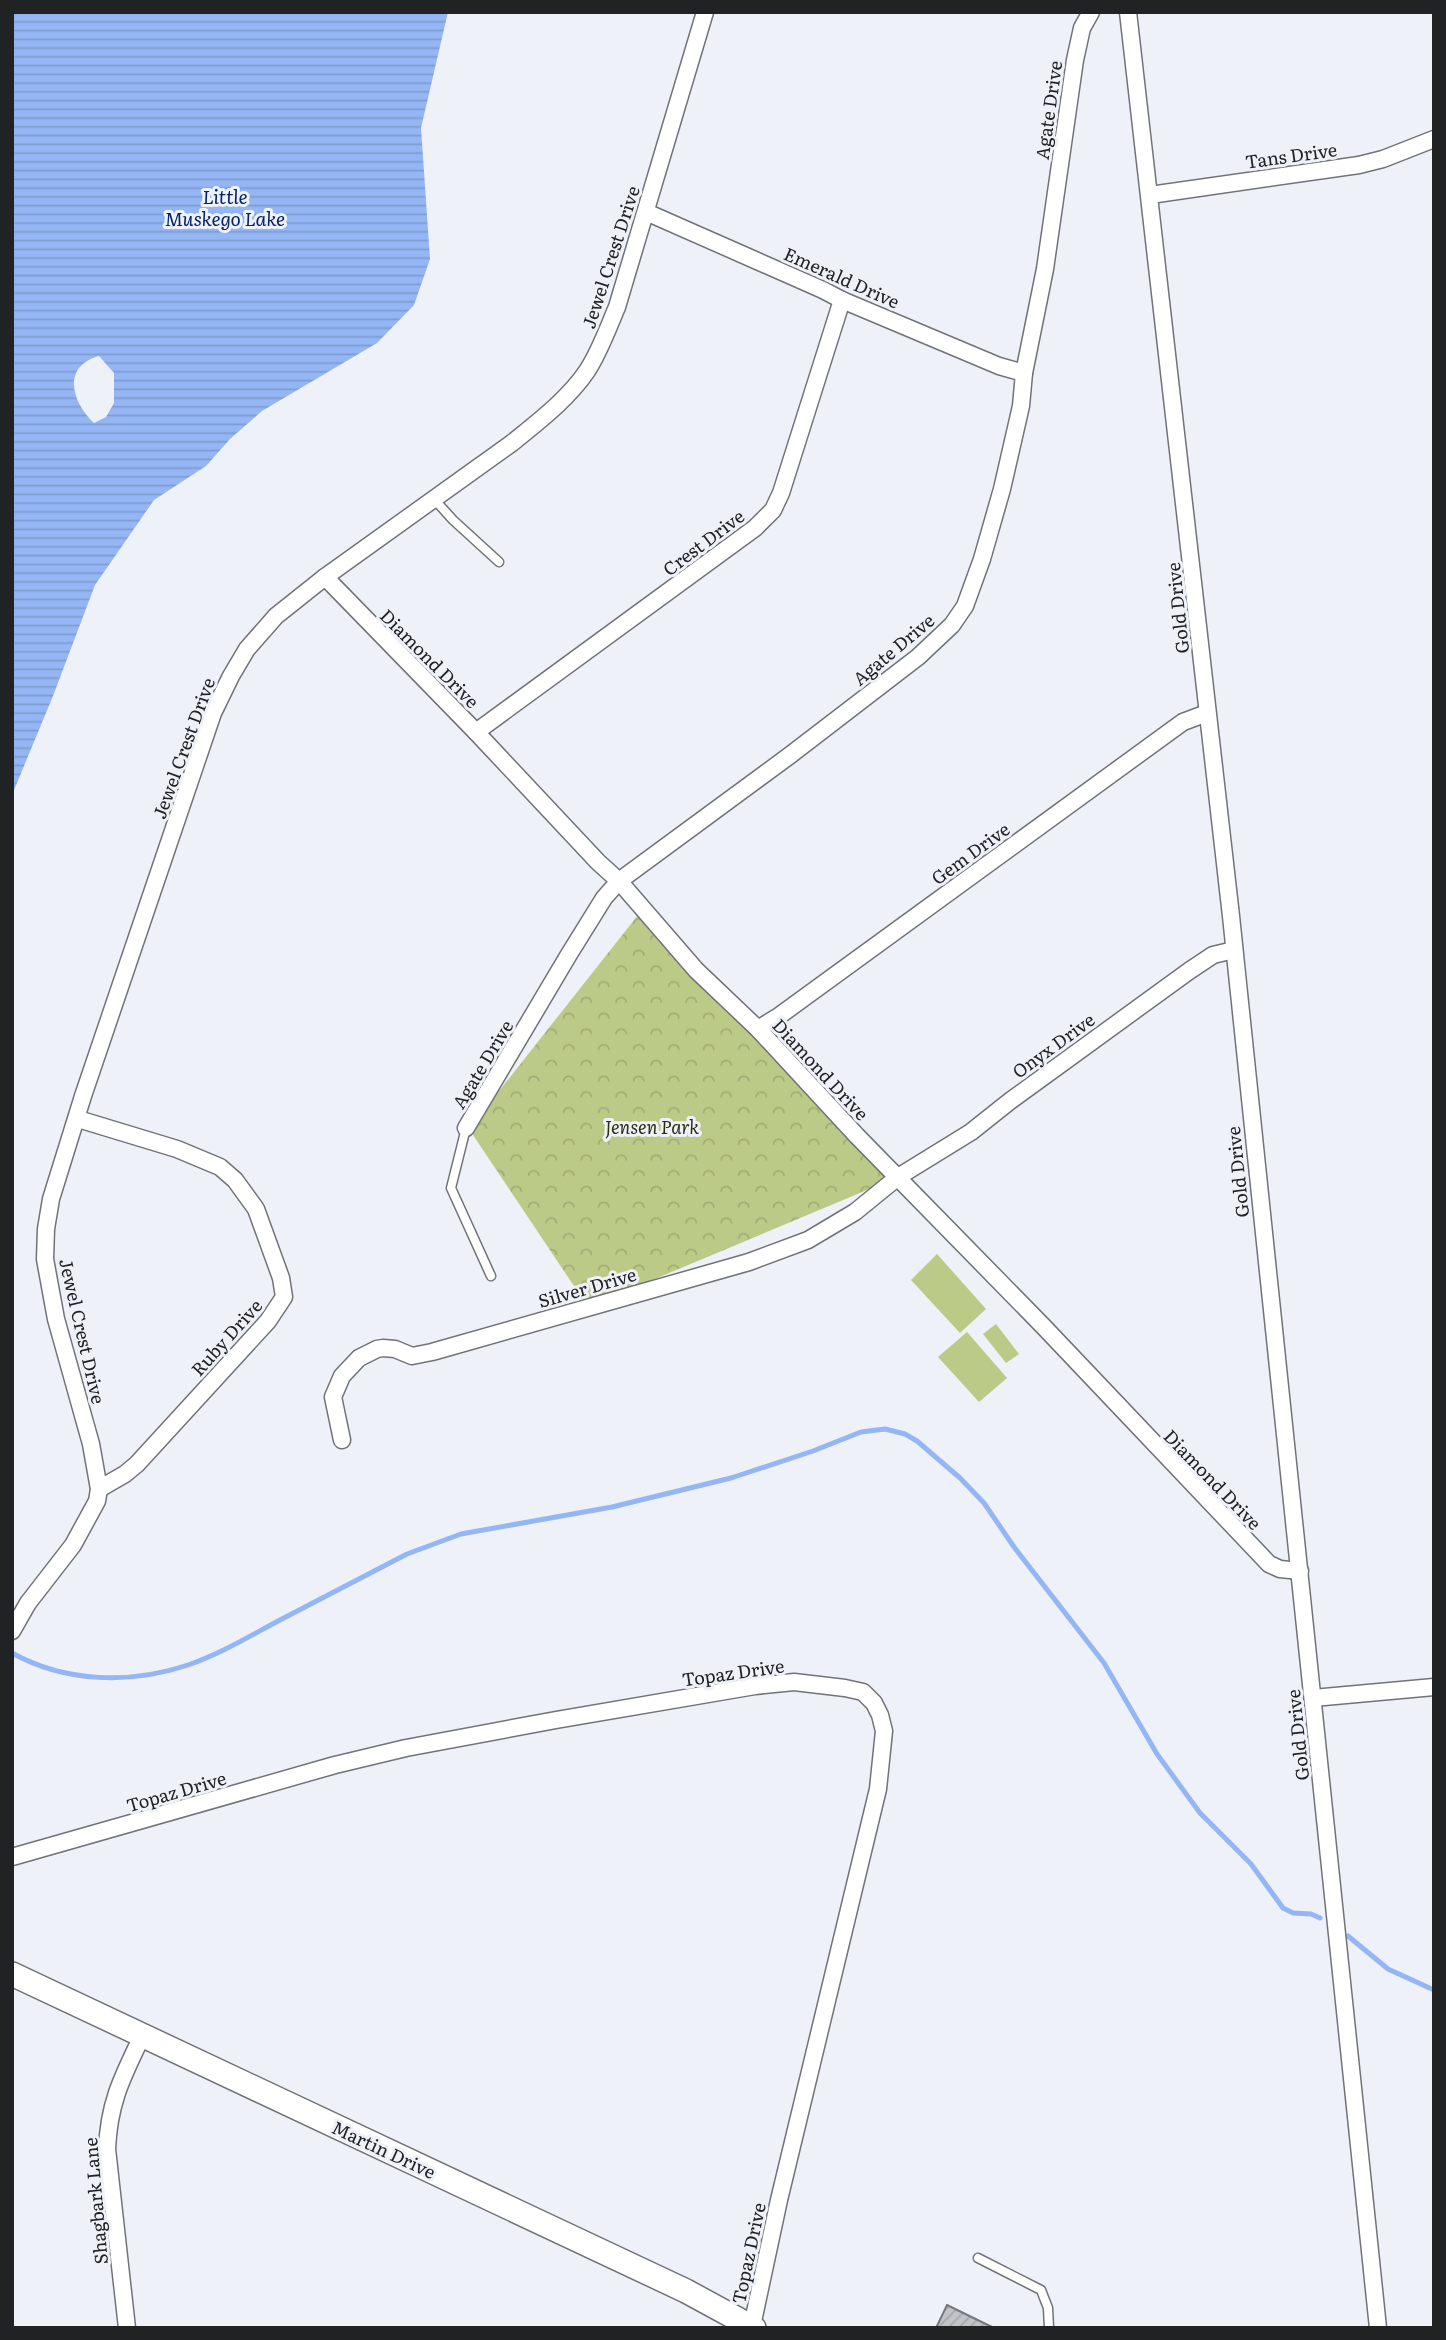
<svg xmlns="http://www.w3.org/2000/svg" width="1446" height="2340" viewBox="0 0 1446 2340" font-family="Literata,serif">
<style>
.park{fill:url(#park-crowns)}
.pitch{fill:#bcca87}
.water{fill:url(#water-rules);fill-rule:evenodd}
.lines{fill:none;stroke-linecap:round;stroke-linejoin:round}
.stream{stroke:#94b6f4;stroke-width:5}
.building{fill:url(#building-hatch);stroke:#74777c;stroke-width:2}
.lane-casing{stroke:#707378;stroke-width:11}
.street-casing{stroke:#707378;stroke-width:19}
.secondary-casing{stroke:#707378;stroke-width:26}
.lane{stroke:#fff;stroke-width:8}
.street{stroke:#fff;stroke-width:16}
.secondary{stroke:#fff;stroke-width:23}
.labels{text-anchor:middle;dominant-baseline:central;stroke-width:6;stroke-linejoin:round;paint-order:stroke}
.street-label{font-size:18px;fill:#212224;stroke:#eef1f7}
.park-label{font-size:18px;font-style:italic;fill:#292f0f;stroke:#eef1f7}
.water-label{font-size:19px;font-style:italic;fill:#032267;stroke:#eef1f7}
</style>
<defs>
<pattern id="park-crowns" width="20" height="18" patternUnits="userSpaceOnUse" patternTransform="scale(1.75)"><rect width="20" height="18" fill="#bcca87"/><path d="M2 6a3 3 0 1 1 6 0M12 15a3 3 0 1 1 6 0" fill="none" stroke="#a1ad74"/></pattern>
<pattern id="water-rules" width="6" height="5" patternUnits="userSpaceOnUse" patternTransform="scale(1.75)"><rect width="6" height="5" fill="#94b6f4"/><path d="M0 2.5h6" fill="none" stroke="#7f9cd1"/></pattern>
<pattern id="building-hatch" width="6" height="6" patternUnits="userSpaceOnUse" patternTransform="scale(1.75)"><rect width="6" height="6" fill="#c0c3c8"/><path d="M-1 1l2-2M0 6l6-6M5 7l2-2" fill="none" stroke="#a5a7ac"/></pattern>
</defs>
<rect width="100%" height="100%" fill="#eef1f7"/>
<polygon class="park" points="642,910 898,1177 588,1307 469,1129"/>
<g class="pitch">
<polygon points="937,1254 986,1309 960,1333 911,1280"/>
<polygon points="996,1324 1019,1354 1006,1363 983,1334"/>
<polygon points="967,1332 1007,1378 979,1402 938,1357"/>
</g>
<path class="water" d="M 12,12 L 448,12 L 421,128 L 430,259 L 414,305 L 377,343 L 262,411 L 230,439 L 206,466 L 154,500 L 95,585 L 53,696 L 12,795 ZM 99,356 L 114,373 L 114,403 L 106,417 L 94,423 C 71,402 62,366 99,356 Z"/>
<g class="lines">
<g class="stream">
<path d="M 12,1653 C 66,1683 131,1684 188,1665 C 220,1654 250,1636 280,1620 C 322,1598 365,1576 407,1554 L 461,1534 L 612,1507 L 731,1478 L 813,1451 L 861,1432 L 885,1429 L 905,1434 L 917,1441 L 960,1478 L 984,1503 L 1014,1547 L 1104,1663 L 1157,1754 L 1200,1813 L 1251,1864 L 1283,1908 L 1293,1913 L 1311,1914 L 1320,1918"/>
<polyline points="1348,1936 1388,1969 1434,1990"/>
</g>
</g>
<polygon class="building" points="947,2305 994,2328 936,2328"/>
<g class="lines">
<defs>
<g id="lane">
<polyline points="434,499 453,520 499,562"/>
<polyline points="466,1128 451,1188 491,1276"/>
<polyline points="978,2258 1041,2290 1048,2308 1049,2328"/>
</g>
<g id="street">
<polyline points="1128,12 1231,916 1378,2328"/>
<polyline points="1150,195 1359,165 1383,159 1434,139"/>
<polyline points="646,212 823,290 842,300 999,366 1024,373"/>
<polyline points="325,577 476,732 598,862 619,881 696,970 758,1029 857,1136 1043,1326 1269,1564 1280,1569 1300,1571"/>
<polyline points="476,732 755,528 773,510 781,493 842,300"/>
<polyline points="758,1029 779,1016 1183,722 1207,713"/>
<polyline points="78,1119 177,1149 220,1167 235,1180 256,1209 281,1278 284,1297 268,1321 137,1464 125,1474 99,1489"/>
<polyline points="466,1128 568,956 604,898 619,881 789,756 918,657 952,625 965,606 982,559 1002,489 1021,406 1024,373 1045,269 1075,60 1082,28 1091,12"/>
<polyline points="342,1440 333,1397 342,1376 359,1358 377,1349 383,1348 395,1349 412,1356 432,1352 749,1262 808,1240 855,1212 898,1177 971,1132 1010,1101 1189,971 1213,955 1234,950"/>
<path d="M 12,1631 L 28,1603 L 73,1545 L 97,1501 L 99,1489 L 91,1444 L 56,1319 L 45,1259 L 46,1229 L 51,1199 L 83,1096 L 213,713 L 231,676 L 247,649 L 276,616 L 325,577 L 512,443 C 539,421 568,399 587,371 C 600,351 608,328 617,307 L 705,12"/>
<polyline points="1313,1698 1434,1687"/>
<polyline points="12,1857 335,1765 406,1748 556,1720 755,1686 794,1682 845,1688 863,1692 874,1703 880,1715 884,1731 878,1789 779,2200 752,2326"/>
<path d="M 127,2328 L 107,2149 C 109,2102 122,2078 142,2036"/>
</g>
<polyline id="secondary" points="12,1974 686,2291 754,2328"/>
</defs>
<use href="#lane" class="lane-casing"/>
<use href="#street" class="street-casing"/>
<use href="#secondary" class="secondary-casing"/>
<use href="#lane" class="lane"/>
<use href="#street" class="street"/>
<use href="#secondary" class="secondary"/>
</g>
<g class="labels">
<g class="street-label">
<text transform="translate(1048 110) rotate(-82)">Agate Drive</text>
<text transform="translate(1291 155) rotate(-8)">Tans Drive</text>
<text transform="translate(610 257) rotate(-72)">Jewel Crest Drive</text>
<text transform="translate(842 277) rotate(24)">Emerald Drive</text>
<text transform="translate(703 542) rotate(-37)">Crest Drive</text>
<text transform="translate(1177 608) rotate(-96)">Gold Drive</text>
<text transform="translate(893 649) rotate(-40)">Agate Drive</text>
<text transform="translate(430 658) rotate(45)">Diamond Drive</text>
<text transform="translate(183 748) rotate(-70)">Jewel Crest Drive</text>
<text transform="translate(970 853) rotate(-36)">Gem Drive</text>
<text transform="translate(1053 1045) rotate(-36)">Onyx Drive</text>
<text transform="translate(482 1064) rotate(-59)">Agate Drive</text>
<text transform="translate(821 1069) rotate(47)">Diamond Drive</text>
<text transform="translate(1237 1172) rotate(-96)">Gold Drive</text>
<text transform="translate(587 1287) rotate(-16)">Silver Drive</text>
<text transform="translate(83 1331) rotate(77)">Jewel Crest Drive</text>
<text transform="translate(226 1337) rotate(-48)">Ruby Drive</text>
<text transform="translate(1213 1479) rotate(46)">Diamond Drive</text>
<text transform="translate(733 1672) rotate(-8)">Topaz Drive</text>
<text transform="translate(1297 1735) rotate(-96)">Gold Drive</text>
<text transform="translate(176 1791) rotate(-16)">Topaz Drive</text>
<text transform="translate(384 2149) rotate(25)">Martin Drive</text>
<text transform="translate(95 2201) rotate(-95)">Shagbark Lane</text>
<text transform="translate(748 2253) rotate(-78)">Topaz Drive</text>
</g>
<g class="park-label">
<text x="652" y="1126">Jensen Park</text>
</g>
<g class="water-label">
<text x="225" y="196">Little<tspan x="225" dy="22">Muskego Lake</tspan></text>
</g>
</g>
<rect width="1446" height="2340" fill="none" stroke="#212224" stroke-width="28"/>
</svg>
